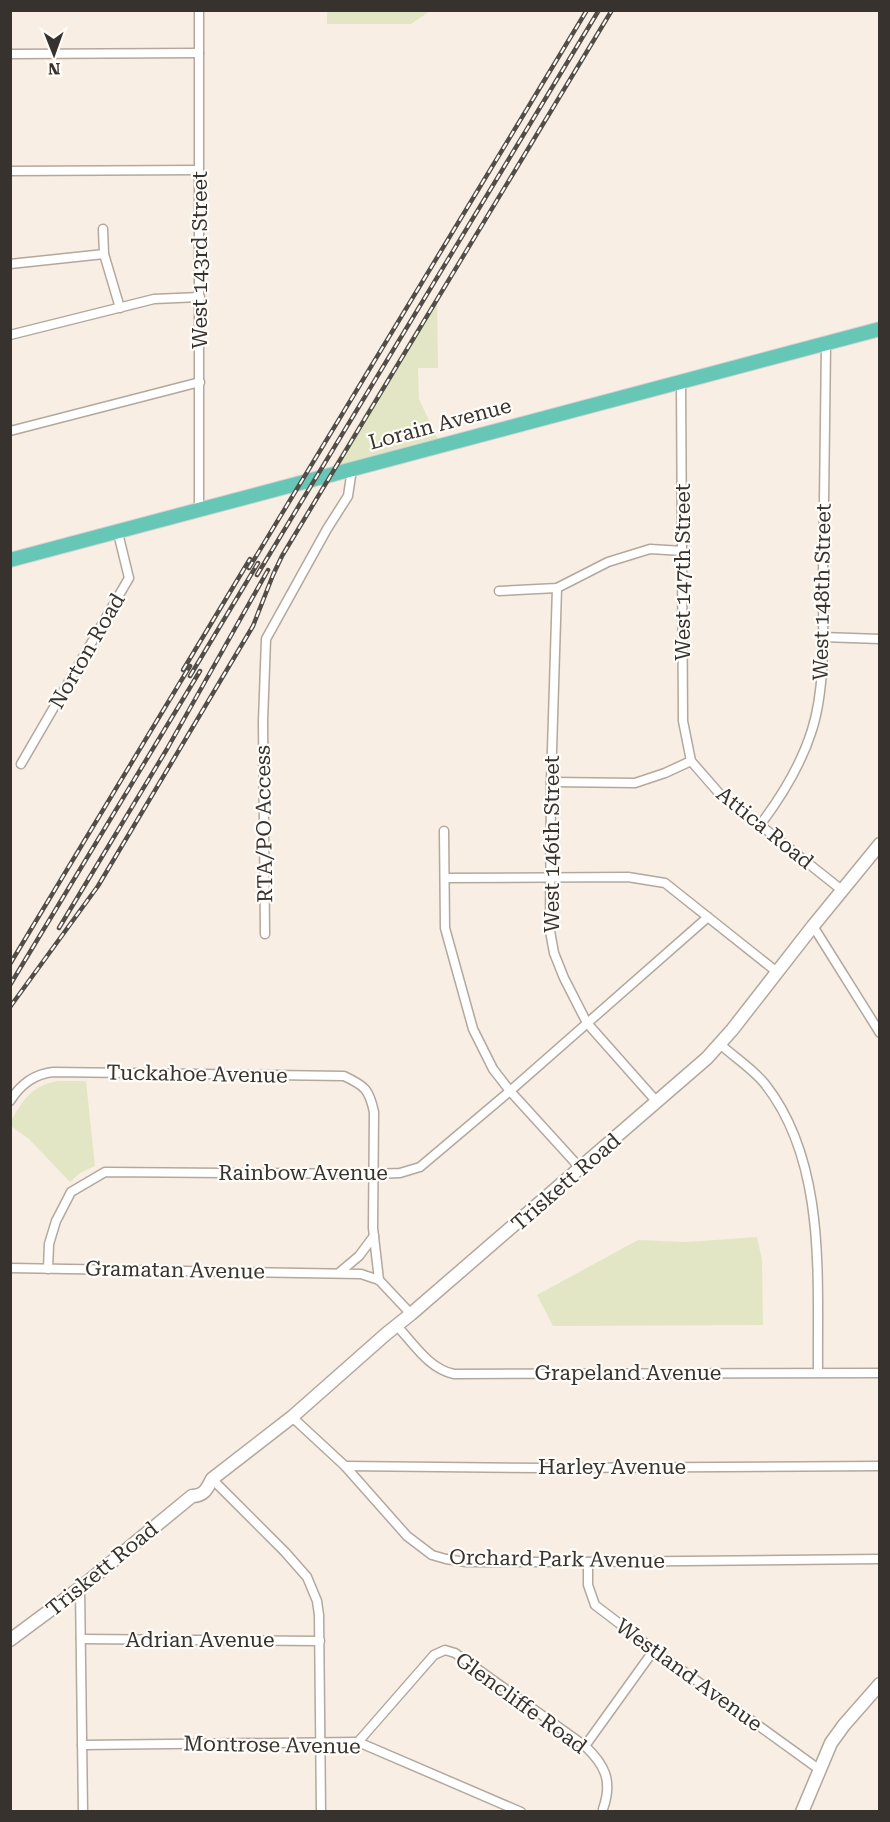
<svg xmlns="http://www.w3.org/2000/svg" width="890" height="1822" viewBox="0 0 890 1822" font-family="'Roboto Serif',serif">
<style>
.green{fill:#e2e6c4}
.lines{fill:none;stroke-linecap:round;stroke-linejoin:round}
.street-casing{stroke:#b2a89e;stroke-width:11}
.secondary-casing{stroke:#b2a89e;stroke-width:15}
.primary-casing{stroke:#d3d2d1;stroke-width:16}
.street{stroke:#fff;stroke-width:8}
.secondary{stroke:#fff;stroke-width:12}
.primary{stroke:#67c7b6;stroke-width:14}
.rail-casing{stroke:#534d48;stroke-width:4.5}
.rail{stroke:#fffdfa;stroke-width:2;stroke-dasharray:7;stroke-linecap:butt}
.labels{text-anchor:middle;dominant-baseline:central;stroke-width:4.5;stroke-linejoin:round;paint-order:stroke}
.street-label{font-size:21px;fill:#37322e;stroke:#fffdfa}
</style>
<rect width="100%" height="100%" fill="#f9eee3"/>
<g class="green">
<polygon points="327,11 327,10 430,11 411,24 327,24"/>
<polygon points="437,295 438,368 418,368 419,399 439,442 331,469"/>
<path d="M 58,1081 L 86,1081 L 95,1166 L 80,1173 L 70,1182 L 29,1139 L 11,1126 L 11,1121 C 23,1100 32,1085 58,1081 Z"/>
<polygon points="757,1237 762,1260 763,1325 553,1326 537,1295 638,1240 687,1242"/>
</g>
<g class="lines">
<defs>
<g id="street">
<polyline points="199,10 199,510"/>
<polyline points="10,54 199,53"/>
<polyline points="10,171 199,170"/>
<polyline points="103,229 104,254 120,308"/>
<polyline points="10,264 104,254"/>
<polyline points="10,335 154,299 200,297"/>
<polyline points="681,382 683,721 691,761 725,800 760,825 843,891"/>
<polyline points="10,431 200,382"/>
<polyline points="557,588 551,782 550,931 554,953 564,978 587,1023 657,1102"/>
<polyline points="499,591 557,588 608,562 650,549 683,551"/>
<polyline points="822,637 880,639"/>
<polyline points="21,764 129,578 118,533"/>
<polyline points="551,782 635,783 665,773 691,761"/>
<path d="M 760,825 C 782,796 801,765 812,730 C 826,686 823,626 823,580 C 824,501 825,423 826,344"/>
<polyline points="444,831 445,928 473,1029 493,1069 510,1091 581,1169"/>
<polyline points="445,878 628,877 665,883 777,972"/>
<polyline points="813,926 880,1033"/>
<polyline points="265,934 263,721 266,639 327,529 348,496 352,469"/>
<path d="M 720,1044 C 734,1057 753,1069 765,1084 C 827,1163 817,1278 818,1372"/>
<path d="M 10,1101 C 20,1085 34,1074 53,1072 L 344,1076 C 365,1086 369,1089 374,1112 L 373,1228 L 379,1280"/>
<polyline points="10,1268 361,1274 379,1280 411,1314"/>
<polyline points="48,1269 49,1244 56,1221 71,1192 105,1172 373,1174 400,1173 420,1167 510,1091 708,917"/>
<polyline points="340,1272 359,1256 374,1236"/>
<path d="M 397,1326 C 414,1344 429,1369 454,1374 L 880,1373"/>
<polyline points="292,1417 345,1466 407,1536 432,1555 446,1559 466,1562 580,1562 880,1559"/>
<polyline points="345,1466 545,1468 880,1466"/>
<polyline points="212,1479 285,1552 307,1577 317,1601 319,1615 321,1812"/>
<polyline points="588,1562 588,1585 595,1605 654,1650 820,1770"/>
<polyline points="80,1588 83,1812"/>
<polyline points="81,1639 320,1641"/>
<path d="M 358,1742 L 434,1655 L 445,1650 L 455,1653 L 585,1746 C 605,1765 613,1781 603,1809"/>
<polyline points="82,1745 358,1742 521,1812"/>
<polyline points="585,1746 654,1650"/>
</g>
<g id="secondary">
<path d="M 10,1640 L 80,1588 L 192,1496 C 204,1496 207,1489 212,1479 L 292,1417 L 386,1334 L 411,1314 L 707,1058 L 732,1030 L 813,926 L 880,844"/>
<polyline points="802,1812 831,1743 844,1725 880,1684"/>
</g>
<polyline id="primary" points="10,560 880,329"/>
</defs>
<use href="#street" class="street-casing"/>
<use href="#secondary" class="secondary-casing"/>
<use href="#primary" class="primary-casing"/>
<use href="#street" class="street"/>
<use href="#secondary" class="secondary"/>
<use href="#primary" class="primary"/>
<defs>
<g id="rail">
<polyline points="249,568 587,10"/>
<polyline points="257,575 599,10"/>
<polyline points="183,670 250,559"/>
<polyline points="190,676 258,563"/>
<polyline points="59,928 167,749 268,570"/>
<polyline points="10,964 190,666"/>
<polyline points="10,985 200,671"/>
<polyline points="10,1007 98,886 253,626 273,575 282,556 612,10"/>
</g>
</defs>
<use href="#rail" class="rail-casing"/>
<use href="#rail" class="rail"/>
</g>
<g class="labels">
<g class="street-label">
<text transform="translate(200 260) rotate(-90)">West 143rd Street</text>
<text transform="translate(440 424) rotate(-15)">Lorain Avenue</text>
<text transform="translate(683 572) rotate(-90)">West 147th Street</text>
<text transform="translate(822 592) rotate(-89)">West 148th Street</text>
<text transform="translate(87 651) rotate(-60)">Norton Road</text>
<text transform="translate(264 824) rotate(-91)">RTA/PO Access</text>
<text transform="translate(765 828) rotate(39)">Attica Road</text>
<text transform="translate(552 844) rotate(-90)">West 146th Street</text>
<text transform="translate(197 1074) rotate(1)">Tuckahoe Avenue</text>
<text x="303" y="1173">Rainbow Avenue</text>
<text transform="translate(566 1182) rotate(-41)">Triskett Road</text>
<text transform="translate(175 1270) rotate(1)">Gramatan Avenue</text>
<text x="628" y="1373">Grapeland Avenue</text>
<text x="612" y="1467">Harley Avenue</text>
<text transform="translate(557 1559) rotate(1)">Orchard Park Avenue</text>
<text transform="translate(102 1569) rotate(-39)">Triskett Road</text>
<text x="200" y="1640">Adrian Avenue</text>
<text transform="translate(689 1675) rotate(36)">Westland Avenue</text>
<text transform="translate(521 1703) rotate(36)">Glencliffe Road</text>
<text transform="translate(272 1745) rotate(1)">Montrose Avenue</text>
</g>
</g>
<rect width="890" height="1822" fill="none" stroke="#37322e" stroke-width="24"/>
<g transform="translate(54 54) rotate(179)" stroke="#fffdfa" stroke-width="4.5" paint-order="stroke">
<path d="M0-4.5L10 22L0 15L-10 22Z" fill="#37322e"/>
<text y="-9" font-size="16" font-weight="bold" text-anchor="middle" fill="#37322e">N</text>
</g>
</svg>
